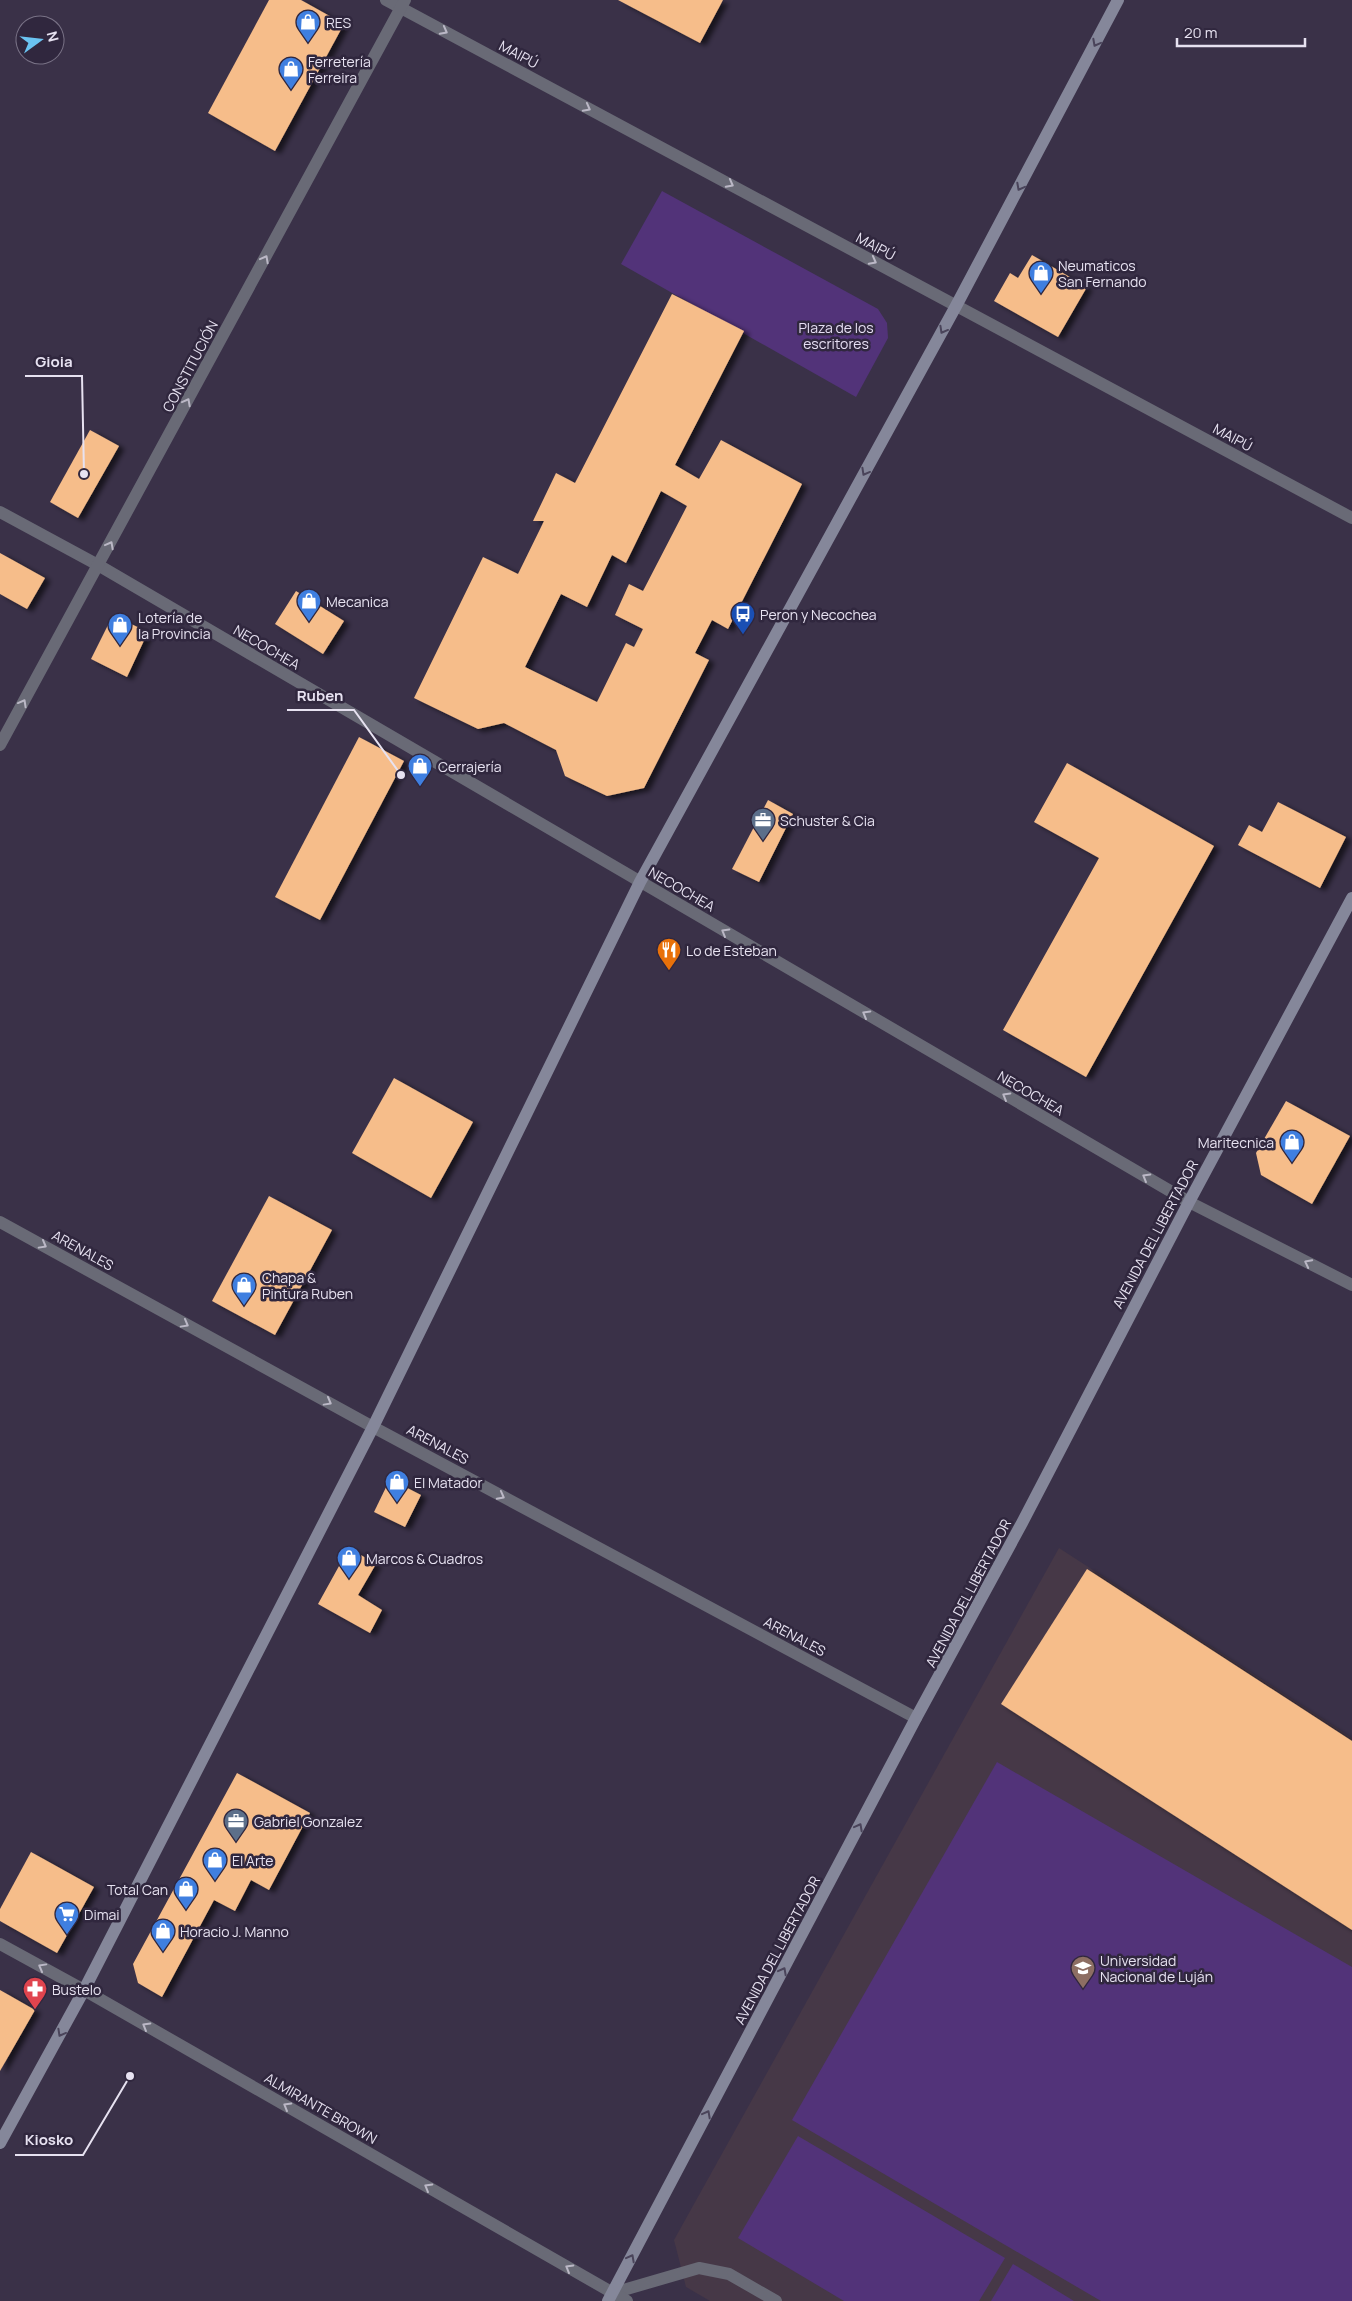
<svg xmlns="http://www.w3.org/2000/svg" width="1352" height="2301" viewBox="0 0 1352 2301" font-family="Manrope,sans-serif">
<style>
.education{fill:#463847}
.green{fill:#523379}
.building{fill:#f6bd8a;fill-rule:evenodd;filter:url(#shadow)}
.lines{fill:none;stroke-linecap:round;stroke-linejoin:round}
.service{stroke:#696a76;stroke-width:12}
.minor{stroke:#696a76;stroke-width:12}
.secondary{stroke:#85879a;stroke-width:12}
.oneway{stroke:#bbb8c6}
.oneway2{stroke:#4a445a}
.labels{text-anchor:middle;dominant-baseline:central;stroke-width:5;stroke-linejoin:round;paint-order:stroke}
.poi-label{font-size:14px;fill:#e7e2f1;stroke:#30273e;text-anchor:start}
.street-label{font-size:14px;fill:#e7e2f1;stroke:#30273e}
.park-label{font-size:14px;fill:#e6def3;stroke:#30273e}
.leader{fill:none;stroke:#e7e2f1;stroke-width:2}
.callout-dot{fill:#e7e2f1;stroke:#30273e;stroke-width:2}
.callout-label{font-size:15px;text-anchor:middle;font-weight:bold;fill:#e7e2f1;stroke:#30273e;stroke-width:5;stroke-linejoin:round;paint-order:stroke}
</style>
<defs>
<filter id="shadow"><feDropShadow dx="5.5" dy="3" stdDeviation="2.5" flood-color="#0009"/></filter>
</defs>
<rect width="100%" height="100%" fill="#3a3148"/>
<polygon class="education" points="1059,1548 1352,1738 1352,2301 710,2301 686,2287 674,2240"/>
<g class="green">
<polygon points="662,191 878,309 887,323 888,338 856,397 621,264"/>
<polygon points="997,1762 1352,1967 1352,2301 1101,2301 792,2120"/>
<polygon points="798,2136 1005,2258 979,2301 844,2301 738,2238"/>
<polygon points="1013,2264 1074,2301 991,2301"/>
</g>
<g class="building">
<polygon points="269,0 301,0 344,24 275,151 208,113"/>
<polygon points="618,0 723,0 700,43"/>
<polygon points="1032,255 1087,287 1058,337 994,301 1010,273 1018,278"/>
<path d="M 672,294 L 744,331 L 675,465 L 699,479 L 721,440 L 802,484 L 728,629 L 712,620 L 695,653 L 709,660 L 644,788 L 607,796 L 565,776 L 556,750 L 504,723 L 478,729 L 414,698 L 483,557 L 518,574 L 544,521 L 533,521 L 556,473 L 575,483 ZM 661,491 L 687,506 L 643,591 L 629,584 L 615,615 L 643,629 L 634,647 L 626,643 L 597,702 L 525,667 L 561,594 L 587,607 L 612,555 L 626,563 Z"/>
<polygon points="90,430 119,446 78,518 50,502"/>
<polygon points="0,553 45,578 27,609 0,594"/>
<polygon points="296,591 344,621 323,654 275,624"/>
<polygon points="127,622 148,632 127,677 91,659 109,623"/>
<polygon points="359,737 404,761 320,920 275,897"/>
<polygon points="1067,763 1214,846 1086,1077 1003,1030 1099,858 1034,822"/>
<polygon points="768,800 793,814 759,882 732,869"/>
<polygon points="1278,802 1346,837 1320,888 1238,845 1249,825 1262,832"/>
<polygon points="394,1078 473,1122 431,1198 352,1153"/>
<polygon points="1286,1101 1350,1136 1312,1204 1261,1175 1256,1153"/>
<polygon points="269,1196 332,1230 275,1335 212,1301"/>
<polygon points="390,1479 421,1495 405,1527 374,1512"/>
<polygon points="349,1548 376,1564 358,1595 382,1610 370,1633 318,1604"/>
<polygon points="1087,1569 1352,1741 1352,1930 1001,1704"/>
<polygon points="237,1773 310,1813 269,1890 251,1880 235,1911 214,1900 162,1997 138,1983 133,1964"/>
<polygon points="31,1852 94,1887 57,1953 0,1921 0,1909"/>
<polygon points="0,1990 35,2010 0,2071"/>
</g>
<g class="lines">
<polyline class="service" points="613,2293 699,2268 729,2274 776,2301"/>
<g class="minor">
<polyline points="386,0 1352,518"/>
<polyline points="0,512 98,565 1189,1202 1352,1285"/>
<polyline points="0,745 405,0"/>
<polyline points="0,1222 373,1427 916,1718"/>
<polyline points="0,1944 84,1990 627,2301"/>
</g>
<g class="secondary">
<polyline points="0,2143 84,1990 373,1427 640,882 956,306 1118,0"/>
<polyline points="608,2301 916,1718 1022,1523 1189,1202 1352,898"/>
</g>
</g>
<defs><path id="oneway-chevron" d="M-2-3.5L2.5 0L-2 3.5" fill="none" stroke-width="1.6" stroke-linecap="round" stroke-linejoin="round" transform="scale(1.25)"/></defs>
<g class="oneway">
<use href="#oneway-chevron" transform="translate(444 31) rotate(28)"/>
<use href="#oneway-chevron" transform="translate(587 108) rotate(28)"/>
<use href="#oneway-chevron" transform="translate(730 184) rotate(28)"/>
<use href="#oneway-chevron" transform="translate(265 259) rotate(-62)"/>
<use href="#oneway-chevron" transform="translate(873 261) rotate(28)"/>
<use href="#oneway-chevron" transform="translate(187 402) rotate(-62)"/>
<use href="#oneway-chevron" transform="translate(110 545) rotate(-62)"/>
<use href="#oneway-chevron" transform="translate(23 703) rotate(-61)"/>
<use href="#oneway-chevron" transform="translate(725 932) rotate(-150)"/>
<use href="#oneway-chevron" transform="translate(866 1014) rotate(-150)"/>
<use href="#oneway-chevron" transform="translate(1006 1096) rotate(-150)"/>
<use href="#oneway-chevron" transform="translate(1146 1177) rotate(-150)"/>
<use href="#oneway-chevron" transform="translate(43 1245) rotate(29)"/>
<use href="#oneway-chevron" transform="translate(1308 1263) rotate(-153)"/>
<use href="#oneway-chevron" transform="translate(185 1324) rotate(29)"/>
<use href="#oneway-chevron" transform="translate(328 1402) rotate(29)"/>
<use href="#oneway-chevron" transform="translate(501 1496) rotate(28)"/>
<use href="#oneway-chevron" transform="translate(42 1967) rotate(-151)"/>
<use href="#oneway-chevron" transform="translate(146 2026) rotate(-150)"/>
<use href="#oneway-chevron" transform="translate(287 2106) rotate(-150)"/>
<use href="#oneway-chevron" transform="translate(428 2187) rotate(-150)"/>
<use href="#oneway-chevron" transform="translate(569 2268) rotate(-150)"/>
</g>
<g class="oneway2">
<use href="#oneway-chevron" transform="translate(1096 43) rotate(118)"/>
<use href="#oneway-chevron" transform="translate(1020 187) rotate(118)"/>
<use href="#oneway-chevron" transform="translate(943 330) rotate(119)"/>
<use href="#oneway-chevron" transform="translate(865 472) rotate(119)"/>
<use href="#oneway-chevron" transform="translate(859 1827) rotate(-62)"/>
<use href="#oneway-chevron" transform="translate(783 1971) rotate(-62)"/>
<use href="#oneway-chevron" transform="translate(61 2033) rotate(119)"/>
<use href="#oneway-chevron" transform="translate(707 2114) rotate(-62)"/>
<use href="#oneway-chevron" transform="translate(631 2258) rotate(-62)"/>
</g>
<defs>
<symbol id="shop-pin" viewBox="-11 -11 22 30"><path d="M0 17L-7.5 6A9.5 9.5 0 1 1 7.5 6Z" fill="#3f7fe0" stroke="#30273e"/><path d="M-5-2.5h2.3a2.7 3.5 0 0 1 5.4 0H5L5.5 6h-11ZM-1.5-2.5h3a1.5 2.3 0 0 0-3 0Z" fill="#fff"/></symbol>
<symbol id="bus-pin" viewBox="-11 -11 22 30"><path d="M0 17L-7.5 6A9.5 9.5 0 1 1 7.5 6Z" fill="#1a4fb4" stroke="#30273e"/><path d="M-5-6H5V4H4V6H2V4H-2V6H-4V4H-5ZM-3.5-4V0h7V-4ZM-3.5 1.2v1.5H-2V1.2ZM2 1.2v1.5H3.5V1.2Z" fill="#fff"/></symbol>
<symbol id="office-pin" viewBox="-11 -11 22 30"><path d="M0 17L-7.5 6A9.5 9.5 0 1 1 7.5 6Z" fill="#5c6f8a" stroke="#30273e"/><path d="M-6-3h4V-5.5h4V-3h4V5H-6ZM-1-4.5V-3h2v-1.5ZM-6 0V1H6V0Z" fill="#fff"/></symbol>
<symbol id="restaurant-pin" viewBox="-11 -11 22 30"><path d="M0 17L-7.5 6A9.5 9.5 0 1 1 7.5 6Z" fill="#e8710a" stroke="#30273e"/><path d="M-5-6h1v4h1v-4h1v4h1v-4h1v5L-1.5 .5V6h-2V.5L-5-1ZM5-6V6H3V1.5H1.5Q1.5-4 5-6Z" fill="#fff"/></symbol>
<symbol id="supermarket-pin" viewBox="-11 -11 22 30"><path d="M0 17L-7.5 6A9.5 9.5 0 1 1 7.5 6Z" fill="#3f7fe0" stroke="#30273e"/><path d="M-6-5.5h2.5l.6 2H6L4.5 2H-2.5L-4.4-4H-6ZM-1.5 3.2a1.3 1.3 0 1 0 .1 0ZM3 3.2a1.3 1.3 0 1 0 .1 0Z" fill="#fff"/></symbol>
<symbol id="university-pin" viewBox="-11 -11 22 30"><path d="M0 17L-7.5 6A9.5 9.5 0 1 1 7.5 6Z" fill="#8d6e63" stroke="#30273e"/><path d="M0-5L7-2L0 1L-7-2ZM-4 1L0 2.5L4 1V4Q0 6-4 4Z" fill="#fff"/></symbol>
<symbol id="pharmacy-pin" viewBox="-11 -11 22 30"><path d="M0 17L-7.5 6A9.5 9.5 0 1 1 7.5 6Z" fill="#e0444e" stroke="#30273e"/><path d="M-2-6h4v4h4v4h-4v4h-4v-4h-4v-4h4Z" fill="#fff"/></symbol>
</defs>
<g fill-rule="evenodd">
<use href="#shop-pin" x="294" y="8" width="28" height="38"/>
<use href="#shop-pin" x="277" y="55" width="28" height="38"/>
<use href="#shop-pin" x="1027" y="259" width="28" height="38"/>
<use href="#shop-pin" x="295" y="587" width="28" height="38"/>
<use href="#bus-pin" x="729" y="600" width="28" height="38"/>
<use href="#shop-pin" x="106" y="611" width="28" height="38"/>
<use href="#shop-pin" x="406" y="752" width="28" height="38"/>
<use href="#office-pin" x="749" y="806" width="28" height="38"/>
<use href="#restaurant-pin" x="655" y="936" width="28" height="38"/>
<use href="#shop-pin" x="1278" y="1128" width="28" height="38"/>
<use href="#shop-pin" x="230" y="1271" width="28" height="38"/>
<use href="#shop-pin" x="383" y="1468" width="28" height="38"/>
<use href="#shop-pin" x="335" y="1544" width="28" height="38"/>
<use href="#office-pin" x="222" y="1807" width="28" height="38"/>
<use href="#shop-pin" x="201" y="1846" width="28" height="38"/>
<use href="#shop-pin" x="172" y="1875" width="28" height="38"/>
<use href="#supermarket-pin" x="53" y="1900" width="28" height="38"/>
<use href="#shop-pin" x="149" y="1917" width="28" height="38"/>
<use href="#university-pin" x="1069" y="1954" width="28" height="38"/>
<use href="#pharmacy-pin" x="21" y="1975" width="28" height="38"/>
</g>
<g class="labels">
<g class="poi-label">
<text x="326" y="22">RES</text>
<text x="308" y="61">Ferretería<tspan x="308" dy="16">Ferreira</tspan></text>
<text x="1058" y="265">Neumaticos<tspan x="1058" dy="16">San Fernando</tspan></text>
<text x="326" y="601">Mecanica</text>
<text x="760" y="614">Peron y Necochea</text>
<text x="138" y="617">Lotería de<tspan x="138" dy="16">la Provincia</tspan></text>
<text x="438" y="766">Cerrajería</text>
<text x="780" y="820">Schuster &amp; Cia</text>
<text x="686" y="950">Lo de Esteban</text>
<text x="1274" y="1142" text-anchor="end">Maritecnica</text>
<text x="262" y="1277">Chapa &amp;<tspan x="262" dy="16">Pintura Ruben</tspan></text>
<text x="414" y="1482">El Matador</text>
<text x="366" y="1558">Marcos &amp; Cuadros</text>
<text x="254" y="1821">Gabriel Gonzalez</text>
<text x="232" y="1860">El Arte</text>
<text x="168" y="1889" text-anchor="end">Total Can</text>
<text x="84" y="1914">Dimai</text>
<text x="180" y="1931">Horacio J. Manno</text>
<text x="1100" y="1960">Universidad<tspan x="1100" dy="16">Nacional de Luján</tspan></text>
<text x="52" y="1989">Bustelo</text>
</g>
<g class="street-label">
<text transform="translate(519 54) rotate(28)">MAIPÚ</text>
<text transform="translate(876 246) rotate(28)">MAIPÚ</text>
<text transform="translate(190 366) rotate(-62)">CONSTITUCIÓN</text>
<text transform="translate(1233 437) rotate(28)">MAIPÚ</text>
<text transform="translate(267 647) rotate(30)">NECOCHEA</text>
<text transform="translate(682 889) rotate(30)">NECOCHEA</text>
<text transform="translate(1031 1093) rotate(30)">NECOCHEA</text>
<text transform="translate(1155 1234) rotate(-62)">AVENIDA DEL LIBERTADOR</text>
<text transform="translate(83 1250) rotate(29)">ARENALES</text>
<text transform="translate(438 1444) rotate(28)">ARENALES</text>
<text transform="translate(968 1593) rotate(-62)">AVENIDA DEL LIBERTADOR</text>
<text transform="translate(795 1636) rotate(28)">ARENALES</text>
<text transform="translate(777 1950) rotate(-62)">AVENIDA DEL LIBERTADOR</text>
<text transform="translate(321 2108) rotate(30)">ALMIRANTE BROWN</text>
</g>
<g class="park-label">
<text x="836" y="327">Plaza de los<tspan x="836" dy="16">escritores</tspan></text>
</g>
</g>
<path class="leader" d="M84 474L82 376H25M401 775L354 710H287M130 2076L83 2155H15"/>
<g class="callout-dot">
<circle cx="84" cy="474" r="5"/>
<circle cx="401" cy="775" r="5"/>
<circle cx="130" cy="2076" r="5"/>
</g>
<g class="callout-label">
<text x="54" y="367">Gioia</text>
<text x="320" y="701">Ruben</text>
<text x="49" y="2145">Kiosko</text>
</g>
<g transform="translate(40 40) rotate(75)"><circle r="24" fill="#30273e" stroke="#797286"/>
<path d="M0-4L9 19L0 12L-9 19Z" fill="#6ac3f1"/>
<text y="-8" font-size="14" font-weight="bold" text-anchor="middle" fill="#e7e2f1">N</text>
</g>
<path d="M1177 38v8h128v-8" fill="none" stroke="#e7e2f1" stroke-width="2.5"/>
<text x="1184" y="38" font-size="15" fill="#e7e2f1" stroke="#30273e" stroke-width="4" paint-order="stroke">20 m</text>
</svg>
